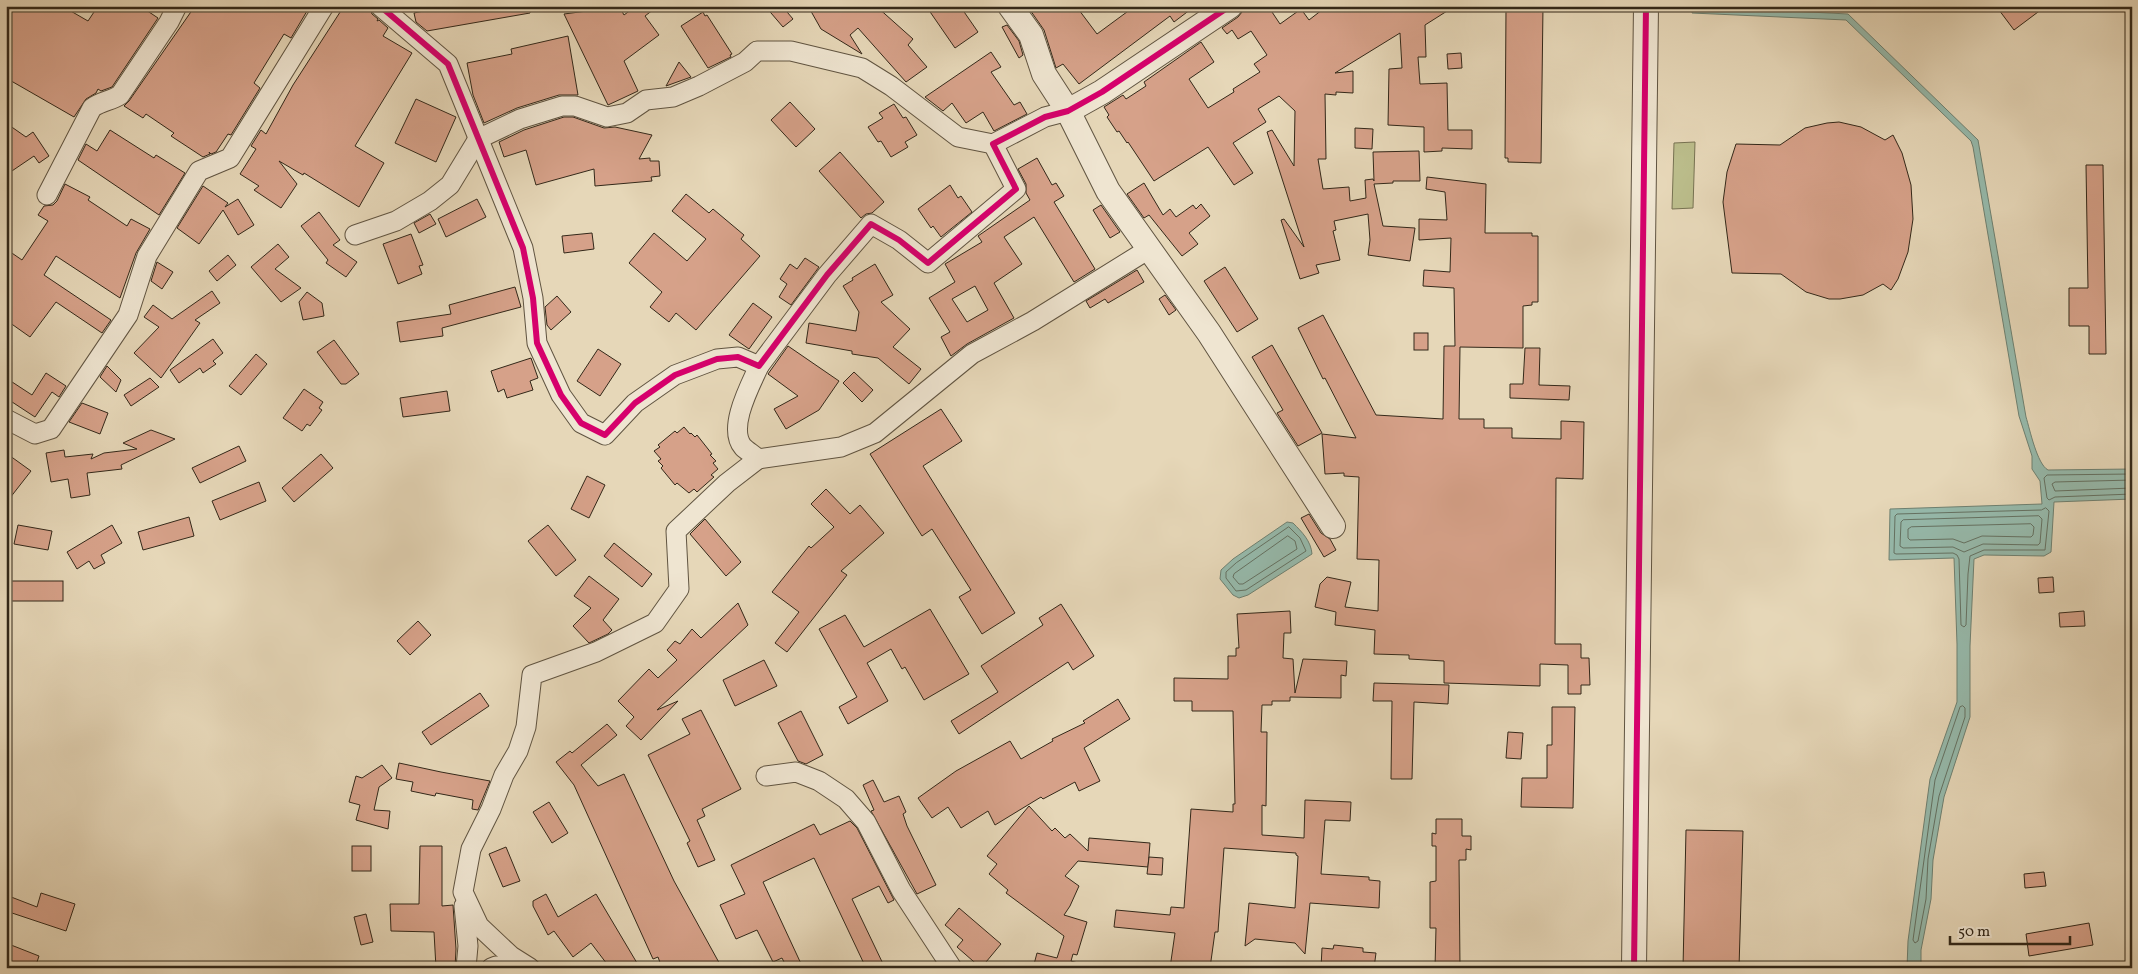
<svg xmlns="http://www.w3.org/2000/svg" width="2138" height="974" viewBox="0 0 2138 974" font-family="Vollkorn,serif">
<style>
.green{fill:#bbbd8b;stroke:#777252}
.water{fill:#96baac;stroke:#6e8071}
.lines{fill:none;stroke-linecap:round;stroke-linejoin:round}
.shore{stroke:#647162;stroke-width:1}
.building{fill:#d6a189;stroke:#332819;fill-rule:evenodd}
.minor-casing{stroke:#605441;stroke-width:21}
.tertiary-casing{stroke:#605441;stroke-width:26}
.minor{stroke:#efe5d1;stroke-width:19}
.tertiary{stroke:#efe5d1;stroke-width:24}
.cycleway-casing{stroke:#efe5d1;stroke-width:9}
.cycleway{stroke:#d6006c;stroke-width:6}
</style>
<rect width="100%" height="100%" fill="#e6d7b8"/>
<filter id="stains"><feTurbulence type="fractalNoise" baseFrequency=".004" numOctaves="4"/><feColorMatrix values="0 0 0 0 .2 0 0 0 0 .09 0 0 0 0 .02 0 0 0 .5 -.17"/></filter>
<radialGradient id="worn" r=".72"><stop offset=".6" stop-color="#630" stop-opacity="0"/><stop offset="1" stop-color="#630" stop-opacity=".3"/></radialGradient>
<polygon class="green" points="1695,142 1693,208 1672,209 1674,143"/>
<g class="water">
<path d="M 1693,6 L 1848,14 L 1978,140 L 2026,417 C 2030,430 2037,464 2048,470 L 2132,469 L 2132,499 L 2054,502 L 2051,552 L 2044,556 L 1984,555 L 1974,559 L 1970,646 L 1970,717 L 1944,797 L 1933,860 L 1931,899 L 1921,950 L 1921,968 L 1907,968 L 1908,941 L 1930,779 L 1957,702 L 1957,644 L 1954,558 L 1889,560 L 1890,509 L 2042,504 L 2040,481 L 2032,469 L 2032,456 L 2019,416 L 1973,147 L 1971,141 L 1846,20 L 1692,13 Z"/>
<path d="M 1287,522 L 1293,523 C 1302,532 1311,541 1312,554 L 1248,595 L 1239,598 L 1233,595 L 1220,579 L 1221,570 L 1233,559 Z"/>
</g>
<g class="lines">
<g class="shore">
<polyline points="2132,474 2047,475 2044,478 2047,498 2049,500 2055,497 2132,494"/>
<polyline points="2132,480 2055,482 2052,484 2055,491 2132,488"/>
<polygon points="2046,508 2049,511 2045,550 1984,550 1970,556 1968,574 1966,625 1964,627 1961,625 1959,559 1957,555 1953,553 1896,554 1894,553 1895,516 1897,514 2041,510"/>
<polygon points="2039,516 2042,519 2040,543 2038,545 1983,544 1964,552 1953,547 1903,548 1900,546 1901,522 1903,520"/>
<polygon points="2031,524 2034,527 2033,535 2031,537 1982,536 1964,543 1953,539 1910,540 1908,538 1908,529 1911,527"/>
<polygon points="1289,527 1300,538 1306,551 1246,590 1236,591 1226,578 1226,572 1236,563"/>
<polygon points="1288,536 1295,541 1297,549 1243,584 1239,584 1233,577 1234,574"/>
<polygon points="1963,706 1965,708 1965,717 1939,796 1928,859 1926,899 1918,941 1915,943 1913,940 1935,780 1960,707"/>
</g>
</g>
<g class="building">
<polygon points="6,6 62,6 88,21 98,6 140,6 158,18 112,87 101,91 98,89 96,93 86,99 74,117 6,78"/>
<polygon points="195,6 310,6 291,38 284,34 254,83 260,88 231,135 228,134 216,152 211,154 209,152 210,154 203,157 171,136 174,133 146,114 143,118 124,106 129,101"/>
<polygon points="344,6 369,6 372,14 378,19 377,21 379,20 388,28 383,36 412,53 355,146 384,163 359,207 304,173 303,175 279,161 297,184 281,208 254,190 259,186 240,174 256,149 251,146 261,130 266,134 293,85"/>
<polygon points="447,6 530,6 530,13 427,31 416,22 414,13"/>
<polygon points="586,6 619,6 624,15 636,6 658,6 645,16 659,35 624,61 638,91 608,105 564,14 587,11"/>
<polygon points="765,6 782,6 793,19 783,27"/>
<polygon points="808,6 876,6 913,39 908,45 927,67 906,82 858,28 850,35 862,54 821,29"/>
<polygon points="926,6 960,6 978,32 955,48"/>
<polygon points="1029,6 1076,6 1097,34 1135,6 1195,6 1174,22 1170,16 1079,84 1063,64 1056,68 1044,30 1028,7"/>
<polygon points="1244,6 1268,6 1280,24 1301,9 1309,20 1327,6 1455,6 1425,25 1426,57 1418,57 1420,84 1447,83 1448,130 1472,130 1472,149 1442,148 1442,151 1424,152 1424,127 1388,125 1389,69 1402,68 1400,33 1335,73 1353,71 1353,93 1336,92 1336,95 1325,94 1326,159 1318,159 1323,189 1349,187 1350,201 1366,198 1365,180 1373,179 1374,181 1373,152 1419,151 1420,181 1393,181 1393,183 1374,184 1383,226 1415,228 1410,261 1368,255 1370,240 1368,214 1334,221 1336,230 1333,231 1340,260 1316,265 1319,273 1300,279 1281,220 1284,219 1304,247 1267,132 1272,130 1294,166 1295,111 1279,96 1258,109 1266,122 1233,143 1253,173 1234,185 1208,147 1154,181 1128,142 1127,143 1119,131 1117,132 1107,117 1109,115 1104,107 1123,95 1126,99 1146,86 1144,82 1201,42 1214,62 1189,79 1208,108 1234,92 1233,89 1260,72 1254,64 1267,55 1251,31 1238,39 1232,30 1227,34 1222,28 1238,17 1242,12"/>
<polygon points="1510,6 1543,6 1541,163 1508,162 1508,158 1505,158 1506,8"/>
<polygon points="1996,6 2046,6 2014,30"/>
<polygon points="703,12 705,16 707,15 732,54 730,55 731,57 708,68 681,26"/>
<polygon points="1007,25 1019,41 1023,55 1019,58 1002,27"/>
<polygon points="568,36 578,95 559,95 517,108 484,123 473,95 467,63 512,54 511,49"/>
<polygon points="991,52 1001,67 991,72 1014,105 1020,102 1027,114 994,131 983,112 966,123 952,103 943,111 925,97"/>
<polygon points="1461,53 1462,68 1448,69 1447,54"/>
<polygon points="679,62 691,77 666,86"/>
<polygon points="416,99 456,117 436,162 395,143"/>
<polygon points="790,102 815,129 796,147 771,120"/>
<polygon points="894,104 903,118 906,117 917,135 905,142 908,147 891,157 881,141 878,142 868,127 883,118 879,113"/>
<polygon points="564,117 573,117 604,128 615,127 652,135 639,159 650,158 650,161 659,161 660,176 651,177 652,181 595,186 594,169 536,185 526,150 504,157 499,142 524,130"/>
<polygon points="1839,122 1861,127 1885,140 1893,135 1902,153 1911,185 1913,219 1908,252 1898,279 1891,290 1883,284 1863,295 1840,299 1829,299 1806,292 1781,274 1732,273 1723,202 1727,172 1736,144 1780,145 1805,128 1827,123"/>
<polygon points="6,123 26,137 33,132 49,156 39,163 34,156 6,175"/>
<polygon points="1355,128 1373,129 1372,149 1355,148"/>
<polygon points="110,130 154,158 156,155 185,173 159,215 78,160 86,144 97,151"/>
<polygon points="840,152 884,202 872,213 866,214 861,218 819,171"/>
<path d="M 1037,158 L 1052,185 L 1056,183 L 1064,196 L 1054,202 L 1095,269 L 1074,282 L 1034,217 L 1004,237 L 1022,264 L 994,283 L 1014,318 L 967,344 L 951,356 L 941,337 L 950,332 L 929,298 L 955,282 L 945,264 L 982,242 L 978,236 L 1030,200 L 1026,193 L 1026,184 L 1018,169 ZM 975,286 L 988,310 L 967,322 L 952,299 Z"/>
<polygon points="2086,165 2103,165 2106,354 2089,354 2089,326 2069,326 2069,288 2088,288"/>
<polygon points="1427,177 1486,184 1485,233 1532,233 1532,236 1538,236 1538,302 1532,302 1532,305 1523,306 1523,348 1460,347 1459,419 1484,419 1484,428 1512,428 1512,438 1561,439 1561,421 1584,422 1583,479 1556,478 1555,644 1581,644 1581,658 1589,658 1590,685 1581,685 1581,694 1568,694 1568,665 1540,664 1540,686 1444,683 1444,661 1409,659 1409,655 1374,654 1375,630 1335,625 1336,612 1315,607 1320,584 1327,577 1351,582 1345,607 1378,611 1379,560 1357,559 1359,477 1344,476 1344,473 1325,474 1322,434 1356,438 1325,378 1323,379 1298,328 1323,315 1376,415 1443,419 1444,346 1455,346 1454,288 1423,286 1424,270 1450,272 1451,238 1419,240 1419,219 1447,220 1445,192 1426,189"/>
<polygon points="1144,183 1163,215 1170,209 1176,217 1193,205 1196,209 1201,204 1210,216 1189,233 1198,244 1182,256 1149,215 1144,218 1127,194"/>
<polygon points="65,184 90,197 88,200 127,226 131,219 150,229 136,253 120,298 56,256 44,275 111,320 102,333 56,302 30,337 6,320 6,249 22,260 48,221 38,215 44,206 53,205 57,201"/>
<polygon points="950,185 958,198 961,196 972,212 941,237 933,226 931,228 918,209"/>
<polygon points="203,186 228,203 225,207 238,199 254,225 238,235 223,210 199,244 177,228"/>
<polygon points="686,194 709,213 713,209 744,235 741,239 760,256 696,330 676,313 669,322 650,307 662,292 629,263 654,233 687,261 706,239 672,211"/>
<polygon points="477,199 486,217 446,237 438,219"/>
<polygon points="1101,205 1120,232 1110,238 1093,210"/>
<polygon points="319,212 340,240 333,245 357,262 346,277 326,263 328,260 301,226"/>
<polygon points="430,214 436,224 419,233 414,223"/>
<polygon points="592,233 594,249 564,253 562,236"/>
<polygon points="411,234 423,265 419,266 422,274 398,284 383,244"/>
<polygon points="278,244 289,257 275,269 301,288 281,302 251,267"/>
<polygon points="228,255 236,265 217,281 209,271"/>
<polygon points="805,258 819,267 791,305 779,297 787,284 780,279 790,264 797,269"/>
<polygon points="157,262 173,272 162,289 151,281"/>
<polygon points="875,264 893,295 881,302 910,329 893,347 921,369 909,384 878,358 852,354 852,351 806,343 809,323 856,331 859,312 843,286 853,280 852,278"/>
<polygon points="1225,267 1258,319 1237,332 1204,281"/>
<polygon points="1137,270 1144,282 1108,303 1105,299 1090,308 1086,301"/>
<polygon points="515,287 521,307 442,328 443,336 400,342 397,322 451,314 449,305"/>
<polygon points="212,291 220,303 195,320 200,323 161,378 134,353 159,327 144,317 153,305 172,319"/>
<polygon points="307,292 322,303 324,316 303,320 299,302"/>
<polygon points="1165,295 1176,310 1169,315 1159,299"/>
<polygon points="557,296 571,312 551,330 547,325 545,307"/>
<polygon points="753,303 772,317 749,349 729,335"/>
<rect x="1414" y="333" width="14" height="17"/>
<polygon points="213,339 223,353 213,361 216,364 203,373 200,368 179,383 170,370"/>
<polygon points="334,340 359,374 346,384 341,384 317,352"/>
<polygon points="1272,345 1322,433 1298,446 1277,413 1283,410 1252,357"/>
<polygon points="788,346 839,381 819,410 786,429 774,409 798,396 768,374"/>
<polygon points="1525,348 1540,348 1539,385 1570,386 1569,400 1510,398 1510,384 1523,384"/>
<polygon points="598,349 621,364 600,396 577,381"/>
<polygon points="256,354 267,364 241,395 229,386"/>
<polygon points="531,358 538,378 530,381 533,390 507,398 504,389 498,392 491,371"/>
<polygon points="107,366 121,380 116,392 100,377"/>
<polygon points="854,372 873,390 862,402 843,383"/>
<polygon points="46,373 66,386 59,397 52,392 35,417 6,398 6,378 32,395"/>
<polygon points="150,378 159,387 131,406 124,395"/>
<polygon points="304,389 323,402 319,408 322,410 310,426 307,424 302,431 283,418"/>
<polygon points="447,391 450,411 403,417 400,398"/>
<polygon points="82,403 108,413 100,434 69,422"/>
<polygon points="941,409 962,441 923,466 1015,613 982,634 959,597 971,590 932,529 922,536 870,454"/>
<polygon points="684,427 690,434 691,433 695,437 697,435 712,454 710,455 716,461 713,463 718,469 711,475 714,477 697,492 694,489 689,493 677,483 675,485 661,468 663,466 658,461 661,459 654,451 660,447 658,445 675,431 677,433"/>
<polygon points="151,430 175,439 121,465 122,469 87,473 90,495 71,498 68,479 51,482 46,453 64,450 65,457 93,454 91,459 104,453 137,449 123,443"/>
<polygon points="239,446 246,461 200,483 192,468"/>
<polygon points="6,453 31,471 6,503"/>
<polygon points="321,454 333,468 294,502 282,488"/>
<polygon points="587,476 605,485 589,518 571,509"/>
<polygon points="259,482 266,501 220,520 212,501"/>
<polygon points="826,489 850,514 860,505 884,533 841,571 847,575 787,652 775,643 799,612 772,592 809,546 811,548 834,527 811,504"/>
<polygon points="1309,514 1321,533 1330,539 1336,550 1324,557 1301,518"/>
<polygon points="189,517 194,536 143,550 138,532"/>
<polygon points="705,519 741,562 726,576 690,534"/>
<polygon points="18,525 52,531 48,550 14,544"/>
<polygon points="112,525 122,543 101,555 105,563 94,569 89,561 77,569 67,552"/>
<polygon points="548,525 576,560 556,576 528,541"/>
<polygon points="614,543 652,574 642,587 604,556"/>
<polygon points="589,576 619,599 603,620 612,630 608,634 589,643 573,626 591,608 574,596"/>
<polygon points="2053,577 2054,592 2039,593 2038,578"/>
<rect x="11" y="581" width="52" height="20"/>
<polygon points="738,603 748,625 657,710 678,701 641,740 626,726 634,717 618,701 649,669 658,678 677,660 667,650 675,641 680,644 692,629 701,638"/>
<polygon points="1061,604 1094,656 1073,670 1068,662 959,734 951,721 998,692 981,666 1043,625 1039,618"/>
<polygon points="930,609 969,674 924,700 905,667 902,669 891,649 867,663 888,701 848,724 839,707 857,697 819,629 845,615 864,647"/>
<polygon points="1290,611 1291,633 1284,633 1283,658 1293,659 1295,693 1303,659 1347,661 1346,676 1341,675 1341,698 1290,697 1290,701 1272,701 1272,705 1262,705 1261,732 1267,732 1266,806 1262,805 1262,835 1304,838 1305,800 1351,802 1350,821 1325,820 1321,874 1369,877 1369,880 1380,881 1379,908 1310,903 1305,954 1295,943 1255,939 1245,946 1249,903 1295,908 1298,856 1296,855 1296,853 1224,848 1218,932 1215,932 1210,968 1170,968 1175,933 1114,927 1116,910 1170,915 1171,907 1184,908 1191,809 1233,812 1233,804 1235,804 1233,711 1192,711 1192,701 1174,701 1174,678 1228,679 1228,656 1236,656 1236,648 1239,648 1237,614"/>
<polygon points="2084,611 2085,626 2060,627 2059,613"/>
<polygon points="418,621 431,635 410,655 397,641"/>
<polygon points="764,660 777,686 735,706 723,680"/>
<polygon points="1374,683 1449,685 1448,704 1414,702 1412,779 1391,779 1392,701 1373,701"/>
<polygon points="480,693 489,706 431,745 422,732"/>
<polygon points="1118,699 1130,719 1084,748 1100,781 1079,791 1075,782 1043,799 1041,797 995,825 988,811 961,828 948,807 932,818 918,798 956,771 1010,741 1021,759 1053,741 1052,739 1085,723 1083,721"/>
<polygon points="1552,707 1575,707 1573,808 1521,807 1522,778 1547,778 1547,745 1552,745"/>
<polygon points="701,710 741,789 702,809 705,816 697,820 715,860 698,867 687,843 690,841 648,755 690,734 682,719"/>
<polygon points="801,711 823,755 806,764 798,761 778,723"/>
<polygon points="607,724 617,735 581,765 598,786 624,774 674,881 722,968 662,968 658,957 653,959 574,785 556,762 570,751 572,753"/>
<polygon points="1508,732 1523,733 1521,759 1506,758"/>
<polygon points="399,763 441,772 490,781 478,810 472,809 473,800 436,793 435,796 411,791 413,782 396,779"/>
<polygon points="382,765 392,778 379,787 374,810 390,811 388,829 356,820 360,805 349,802 356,776 362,778"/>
<polygon points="873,780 884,802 899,796 906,812 903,814 907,826 936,885 917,894 871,811 874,810 863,785"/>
<polygon points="549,802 568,833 552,843 533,812"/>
<polygon points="1029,806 1052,831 1055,828 1065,838 1070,834 1088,851 1089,838 1150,843 1148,867 1078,861 1065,876 1079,886 1070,906 1064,915 1087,922 1077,955 1073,954 1071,961 1078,963 1078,968 1033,968 1037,953 1057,958 1064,936 1006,893 1008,890 989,874 997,864 987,856"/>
<polygon points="1436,819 1462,819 1462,836 1471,836 1471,850 1466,849 1466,860 1459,860 1460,968 1435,968 1436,928 1430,928 1430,882 1436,881 1436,846 1432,846 1432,833 1436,834"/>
<polygon points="850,821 857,828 894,900 888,903 879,886 852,899 885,968 866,968 814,858 763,882 803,968 787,968 782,958 773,962 757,930 736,939 720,905 745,894 731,865 814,824 820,835"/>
<polygon points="1686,830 1743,831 1739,968 1683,968"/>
<rect x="352" y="846" width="19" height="25"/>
<polygon points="420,846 442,846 442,906 453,905 456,949 455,968 436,968 434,932 391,931 390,904 419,904"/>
<polygon points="506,847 520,881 503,887 489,854"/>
<polygon points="1149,857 1163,858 1162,875 1147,874"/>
<polygon points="2044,872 2046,886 2025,888 2024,874"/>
<polygon points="41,893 75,904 66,931 6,911 6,895 37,907"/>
<polygon points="546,894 558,917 596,894 637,963 630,968 610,968 591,943 573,957 554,931 548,935 533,906 533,901"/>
<polygon points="959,908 1001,944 981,968 957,947 963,940 945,925"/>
<polygon points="366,914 373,942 361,945 354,917"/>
<polygon points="2089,923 2093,945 2029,956 2026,934"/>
<polygon points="6,943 39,956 35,968 22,968 6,962"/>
<polygon points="1334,945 1363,948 1363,952 1376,953 1374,968 1321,968 1322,948 1333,949"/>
</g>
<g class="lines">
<defs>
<g id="minor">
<polyline points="380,6 448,64 523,248 533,298 537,343 561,395 581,423 605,435 635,403 675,375 717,359 738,357 759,366 827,275 871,224 899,240 928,263 1016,189 993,144 1045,117 1068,111"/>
<path d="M 47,195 L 92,108 C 101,101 111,101 120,95 L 169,22 L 177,6"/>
<polyline points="355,235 396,221 430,201 450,185 478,139 520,119 562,106 575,106 607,117 627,113 646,100 673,97 699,86 745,62 757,51 791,51 862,68 891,86 958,137 993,144"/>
<polyline points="6,419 35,434 51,429 128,315 147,256 199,171 230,158 324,6"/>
<polyline points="758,459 841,447 875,433 972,354 1033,321 1149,249"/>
<polyline points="766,776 796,772 819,781 846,799 866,822 901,890 952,968"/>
<polyline points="464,906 468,946 466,968"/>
<polyline points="491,968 496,966 504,968"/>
<path d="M 530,968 L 511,956 L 479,926 L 463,892 L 471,849 L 491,809 L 504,775 L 518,751 L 526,727 L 532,675 L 596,652 L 655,623 L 679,589 L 676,531 L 727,483 L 758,459 C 754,455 747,451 743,447 C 727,428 750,386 759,366"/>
</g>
<g id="tertiary">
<polyline points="1010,6 1031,35 1044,74 1068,111 1108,191 1209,333 1333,526"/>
<polyline points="1068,111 1102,92 1230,6"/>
<polyline points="1634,968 1646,6"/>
</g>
</defs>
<use href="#minor" class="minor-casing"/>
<use href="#tertiary" class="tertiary-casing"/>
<use href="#minor" class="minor"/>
<use href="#tertiary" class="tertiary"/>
<defs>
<g id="cycleway">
<polyline points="380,6 448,64 523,248 533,298 537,343 561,395 581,423 605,435 635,403 675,375 717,359 738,357 759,366 827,275 871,224 899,240 928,263 1016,189 993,144 1045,117 1068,111 1102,92 1230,6"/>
<polyline points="1634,968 1646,6"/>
</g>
</defs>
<use href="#cycleway" class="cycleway-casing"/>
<use href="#cycleway" class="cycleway"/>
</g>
<rect width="2138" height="974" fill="none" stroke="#e6d7b8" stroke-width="25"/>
<rect x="8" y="8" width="2123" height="959" fill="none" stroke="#332819" stroke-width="2.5"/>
<rect x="12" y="12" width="2113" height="949" fill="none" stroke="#332819"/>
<path d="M1950 936v8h120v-8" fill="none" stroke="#332819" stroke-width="2.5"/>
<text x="1958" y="936" font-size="15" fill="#332819" stroke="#efe5d1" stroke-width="4" paint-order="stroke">50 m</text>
<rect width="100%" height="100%" filter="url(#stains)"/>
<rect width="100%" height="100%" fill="url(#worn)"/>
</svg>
